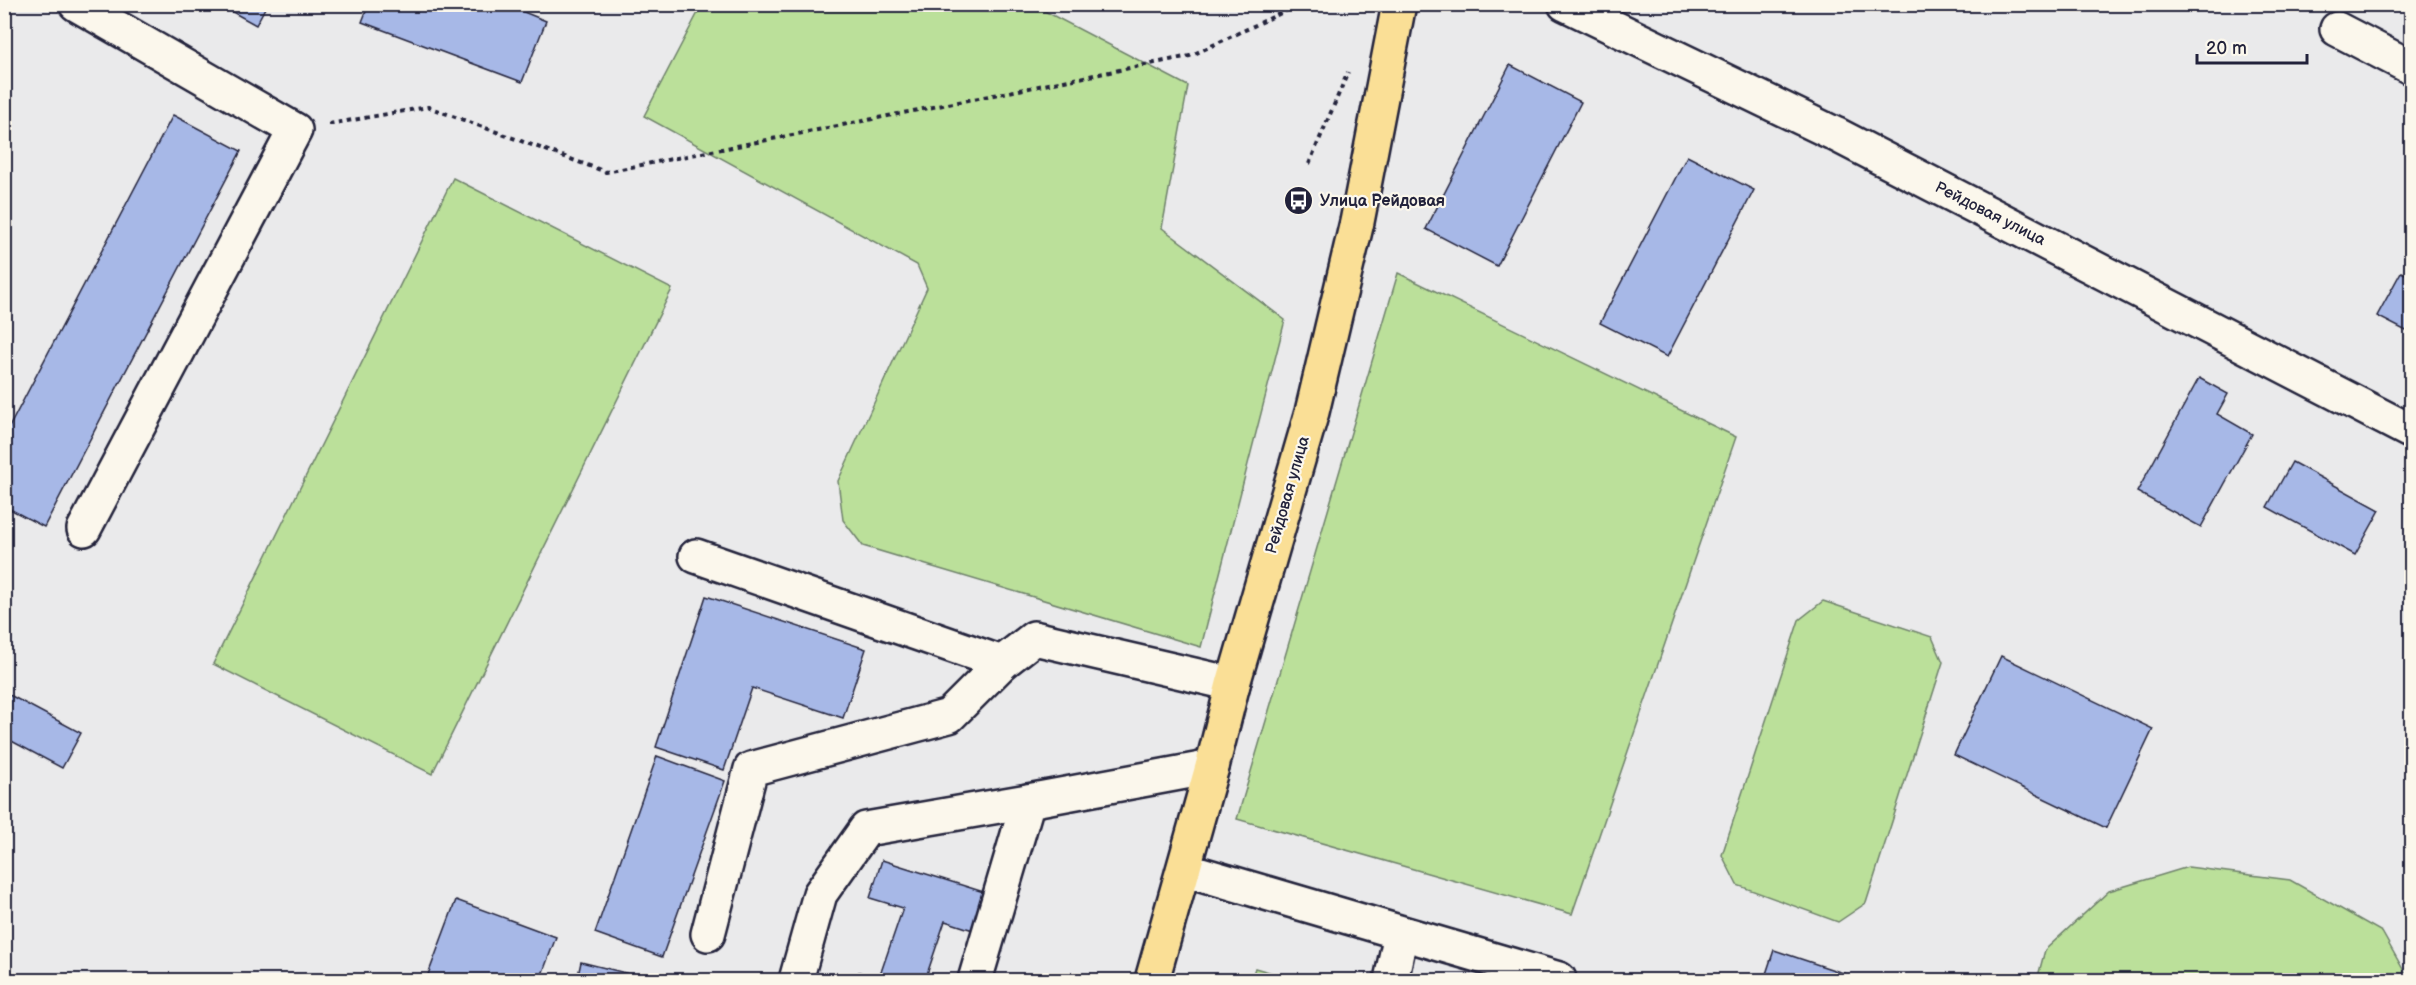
<svg xmlns="http://www.w3.org/2000/svg" width="2416" height="985" viewBox="0 0 2416 985" font-family="'Balsamiq Sans',sans-serif">
<style>
.green{fill:#bbe09a;stroke:#6e816a;stroke-width:1.5}
.building{fill:#a7b8e7;stroke:#22223b;stroke-width:1.5}
.lines{fill:none;stroke-linecap:round;stroke-linejoin:round}
.minor-casing{stroke:#22223b;stroke-width:38}
.major-casing{stroke:#22223b;stroke-width:38}
.path{stroke:#22223b;stroke-width:4;stroke-dasharray:4.5 4.5;stroke-linecap:butt}
.minor{stroke:#fbf7ec;stroke-width:33}
.major{stroke:#fadf96;stroke-width:33}
.labels{text-anchor:middle;dominant-baseline:central;stroke-width:4.5;stroke-linejoin:round;paint-order:stroke}
.poi-label{font-size:16px;font-weight:bold;fill:#22223b;stroke:#fbf7ec;text-anchor:start}
.street-label{font-size:16px;fill:#22223b;stroke:#fbf7ec}
</style>
<rect width="100%" height="100%" fill="#eaeaeb"/>
<filter id="ink" filterUnits="userSpaceOnUse"><feTurbulence type="fractalNoise" baseFrequency=".0167" numOctaves="2"/><feDisplacementMap in="SourceGraphic" scale="12" xChannelSelector="R" yChannelSelector="G"/><feConvolveMatrix kernelMatrix="1 2 1 2 8 2 1 2 1" color-interpolation-filters="sRGB"/></filter>
<g filter="url(#ink)">
<g class="green">
<polygon points="702,5 1033,5 1188,86 1162,228 1285,320 1201,647 863,546 843,520 838,481 927,288 917,265 644,116"/>
<polygon points="453,178 672,289 432,774 213,664"/>
<polygon points="1398,273 1736,437 1572,914 1237,819"/>
<polygon points="1823,601 1932,637 1943,662 1866,903 1838,922 1737,885 1722,855 1799,620"/>
<polygon points="2188,867 2290,880 2382,932 2409,980 2037,980 2045,950 2109,891"/>
<polygon points="1255,968 1297,980 1251,980"/>
</g>
<g class="building">
<polygon points="218,4 267,4 256,25"/>
<polygon points="369,4 504,4 546,21 522,82 362,22"/>
<polygon points="1510,65 1581,102 1497,266 1426,229"/>
<polygon points="173,115 241,151 44,527 4,506 4,437"/>
<polygon points="1687,156 1754,190 1667,357 1600,323"/>
<polygon points="2401,272 2412,277 2412,334 2377,316"/>
<polygon points="2199,378 2228,394 2217,414 2252,434 2201,527 2137,492"/>
<polygon points="2292,462 2380,510 2355,555 2267,507"/>
<polygon points="706,596 866,649 843,718 752,688 724,770 656,747"/>
<polygon points="2001,656 2153,729 2106,828 1954,755"/>
<polygon points="4,692 81,733 62,768 4,737"/>
<polygon points="657,756 725,781 662,957 595,933"/>
<polygon points="882,860 990,894 979,932 945,921 925,980 887,980 879,978 903,908 870,898"/>
<polygon points="456,900 556,937 540,980 426,980"/>
<polygon points="1774,950 1849,975 1847,980 1764,980"/>
<polygon points="581,962 650,979 650,980 577,980"/>
<polygon points="859,972 879,978 887,980 857,980"/>
</g>
<g class="lines">
<defs>
<g id="minor">
<polyline points="76,4 295,130 84,529"/>
<polyline points="1565,4 1835,134 2412,432"/>
<polyline points="2337,29 2412,68"/>
<polyline points="696,556 1002,663 1034,638 1233,684"/>
<polyline points="1184,869 1559,979"/>
<polyline points="708,934 751,769 949,716 1002,663"/>
<polyline points="796,980 820,894 866,829 1028,801"/>
<polyline points="975,980 1028,801 1212,767"/>
<polyline points="1391,980 1401,934"/>
</g>
<polyline id="major" points="1152,980 1212,767 1233,684 1312,412 1357,222 1399,4"/>
</defs>
<use href="#minor" class="minor-casing"/>
<use href="#major" class="major-casing"/>
<g class="path">
<polyline points="1460,4 1462,4"/>
<polyline points="329,124 428,107 606,172 1190,56 1300,4"/>
<polyline points="1309,164 1348,72"/>
</g>
<use href="#minor" class="minor"/>
<use href="#major" class="major"/>
</g>
</g>
<defs>
<symbol id="bus-disc" viewBox="-11 -11 22 22"><circle r="9.5" fill="#22223b" stroke="#fbf7ec"/><path d="M-5-6H5V4H4V6H2V4H-2V6H-4V4H-5ZM-3.5-4V0h7V-4ZM-3.5 1.2v1.5H-2V1.2ZM2 1.2v1.5H3.5V1.2Z" fill="#fff"/></symbol>
</defs>
<g fill-rule="evenodd">
<use href="#bus-disc" x="1282" y="184" width="33" height="33"/>
</g>
<g class="labels">
<g class="poi-label">
<text x="1320" y="201">Улица Рейдовая</text>
</g>
<g class="street-label">
<text transform="translate(1990 214) rotate(27)">Рейдовая улица</text>
<text transform="translate(1288 495) rotate(-74)">Рейдовая улица</text>
</g>
</g>
<rect width="2416" height="985" fill="none" stroke="#fbf7ec" stroke-width="24"/>
<rect x="12" y="12" width="2392" height="961" fill="none" stroke="#22223b" stroke-width="2" filter="url(#ink)"/>
<path d="M2197 54v9h110v-9" fill="none" stroke="#22223b" stroke-width="3"/>
<text x="2206" y="54" font-size="18" fill="#22223b" stroke="#fbf7ec" stroke-width="4.5" paint-order="stroke">20 m</text>
</svg>
